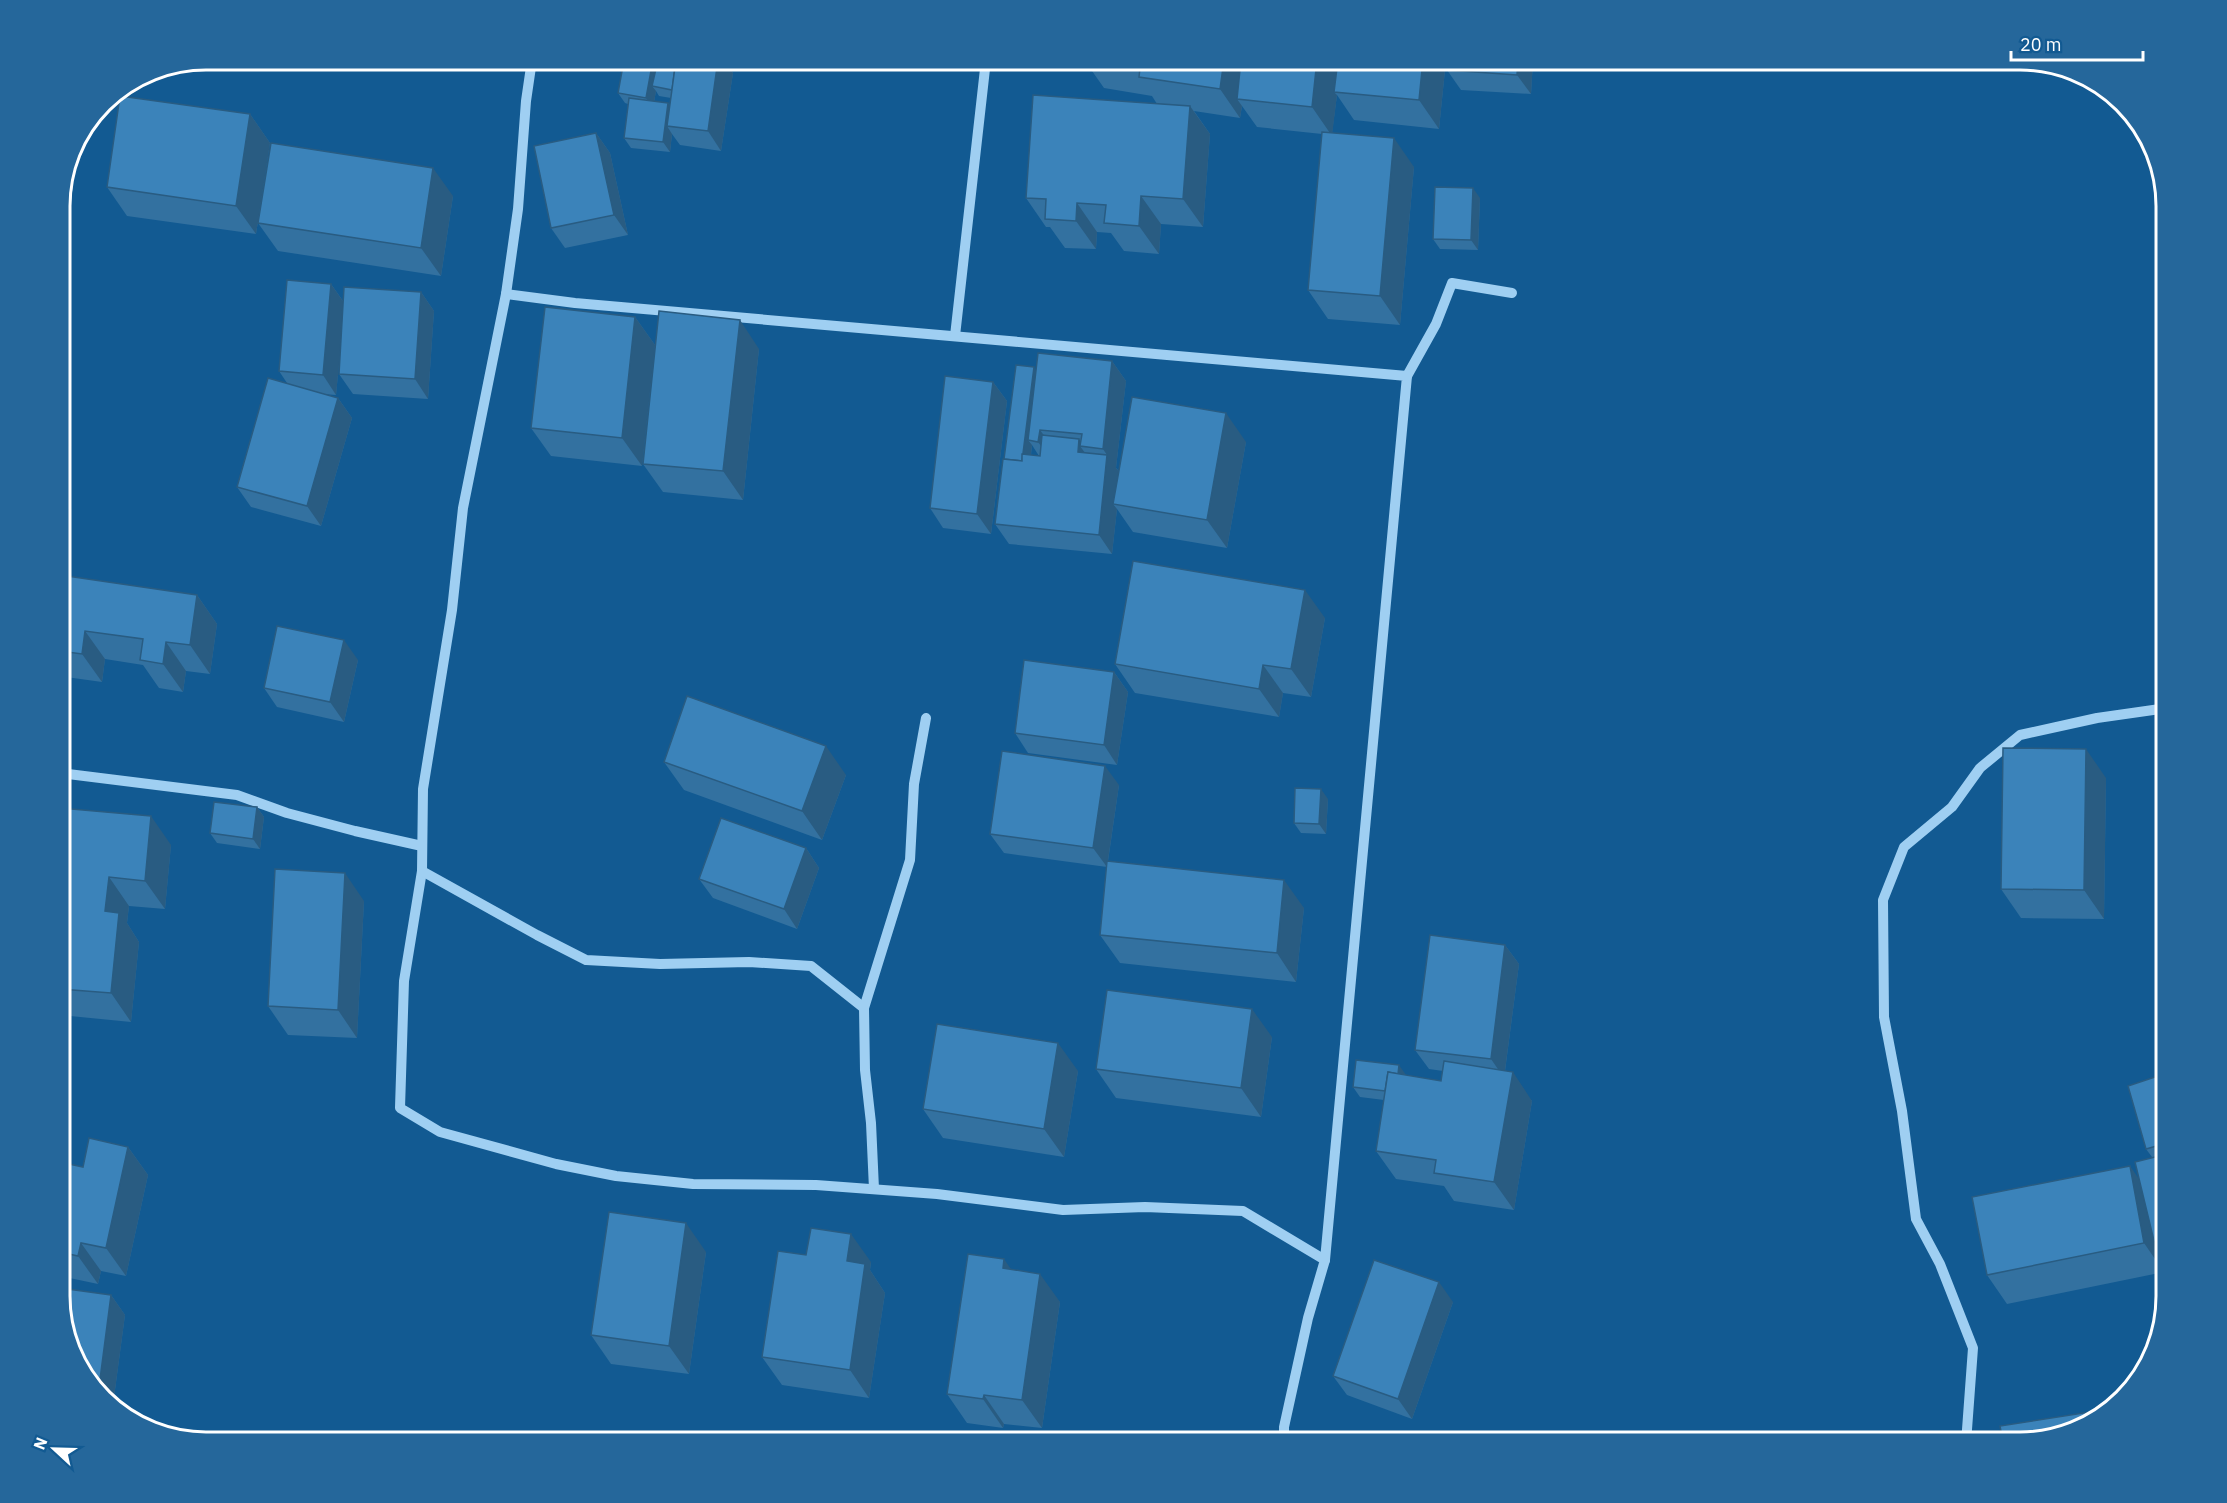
<svg xmlns="http://www.w3.org/2000/svg" width="2227" height="1503" viewBox="0 0 2227 1503" font-family="'IBM Plex Sans',sans-serif">
<style>
.lines{fill:none;stroke-linecap:round;stroke-linejoin:round}
.minor{stroke:#9fcff2;stroke-width:10}
.wall{fill:#3371a0;fill-rule:evenodd}
.shaded-wall{fill:#295c82}
.building{fill:#3b83ba;stroke:#295c82;stroke-width:1.5}
.rim{fill:none;stroke:#fff;stroke-width:3}
</style>
<rect width="100%" height="100%" fill="#125a92"/>
<g class="lines">
<g class="minor">
<polyline points="532,60 526,101 518,209 506,294 575,303 1407,376 1325,1260"/>
<polyline points="60,259 71,153"/>
<polyline points="506,294 463,508 452,610 423,789 422,871 404,981 400,1108 440,1132 556,1164 616,1176 693,1184 816,1185 937,1194 1063,1210 1145,1207 1243,1211 1325,1260 1308,1318 1284,1427 1284,1443"/>
<polyline points="955,336 986,60"/>
<polyline points="1407,376 1436,324 1452,283 1512,293"/>
<polyline points="60,773 237,795 287,813 355,831 422,846"/>
<polyline points="422,871 537,935 586,960 660,964 749,962 811,966 864,1008"/>
<polyline points="874,1189 871,1123 865,1070 864,1008 910,860 914,784 926,718"/>
<polyline points="1966,1443 1973,1348 1940,1264 1916,1219 1902,1111 1884,1017 1883,900 1904,847 1952,807 1980,768 2020,735 2097,718 2167,708"/>
</g>
</g>
<g class="wall">
<path d="M 624,60 L 724,60 L 733,73 L 721,151 L 680,145 L 672,134 L 670,152 L 631,148 L 624,138 L 628,104 L 625,103 L 618,93 ZM 656,91 L 659,96 L 671,98 L 670,105 L 668,103 L 654,102 Z"/>
<polygon points="1075,60 1446,60 1439,129 1354,120 1337,95 1332,133 1414,167 1400,325 1328,319 1308,290 1322,134 1257,127 1242,106 1240,118 1194,111 1210,134 1203,227 1161,224 1159,254 1124,251 1111,233 1097,232 1096,249 1065,248 1050,227 1046,227 1026,198 1157,104 1152,96 1104,88 1085,61"/>
<polygon points="1533,60 1531,94 1461,90 1447,70"/>
<polygon points="250,114 270,143 256,234 127,216 107,187"/>
<polygon points="596,133 610,153 628,235 565,248 551,228"/>
<polygon points="2148,134 2162,189 2151,173"/>
<polygon points="453,196 441,276 278,251 258,223"/>
<polygon points="1480,198 1478,250 1440,249 1433,239"/>
<polygon points="331,284 343,301 421,292 434,311 428,399 353,394 339,374 340,353 336,395 322,394 338,398 352,418 321,526 251,507 237,487 287,383 279,371"/>
<polygon points="635,317 655,345 642,466 551,456 531,428"/>
<polygon points="759,349 743,500 663,492 643,464"/>
<path d="M 1112,361 L 1126,381 L 1116,468 L 1119,471 L 1246,442 L 1227,548 L 1133,532 L 1117,509 L 1112,554 L 1009,544 L 995,524 L 1004,459 L 1036,371 ZM 1032,445 L 1039,456 L 1031,455 Z"/>
<polygon points="993,382 1007,401 991,534 943,528 930,508"/>
<polygon points="60,575 197,595 217,624 210,674 186,671 183,692 159,688 143,665 105,659 102,682 66,677 60,669"/>
<polygon points="1325,618 1311,697 1283,693 1279,717 1135,693 1115,664"/>
<polygon points="358,660 344,722 277,707 264,688"/>
<polygon points="1114,672 1128,692 1117,765 1028,753 1015,733"/>
<polygon points="664,762 846,775 822,840 684,790"/>
<polygon points="2106,778 2104,919 2021,918 2001,889"/>
<polygon points="1119,785 1108,861 1304,908 1296,982 1120,963 1100,935 1107,867 1004,853 990,834"/>
<polygon points="1328,799 1326,834 1301,833 1294,823"/>
<polygon points="257,807 264,817 260,849 217,843 210,833"/>
<polygon points="60,808 171,845 165,909 129,906 127,923 139,942 131,1022 60,1015"/>
<polygon points="806,848 819,868 797,929 713,898 699,879"/>
<polygon points="364,901 357,1038 288,1035 268,1006"/>
<polygon points="1505,945 1519,964 1505,1071 1532,1101 1514,1210 1454,1201 1444,1186 1396,1179 1376,1151 1384,1100 1360,1097 1353,1087 1406,1075 1441,1081 1443,1071 1429,1069 1415,1050"/>
<polygon points="1272,1037 1261,1117 1116,1098 1096,1069"/>
<polygon points="1078,1071 1064,1157 943,1138 923,1109"/>
<polygon points="2167,1073 2167,1262 2161,1254 2164,1272 2007,1304 1987,1275 2139,1179 2152,1157 2146,1149"/>
<polygon points="128,1147 148,1175 126,1276 101,1271 98,1284 60,1276 60,1162 83,1167"/>
<polygon points="706,1252 689,1374 611,1364 591,1335"/>
<polygon points="806,1255 871,1262 870,1270 885,1293 869,1398 782,1385 762,1357"/>
<polygon points="1011,1270 1060,1302 1042,1428 1004,1424 1003,1428 967,1423 947,1394"/>
<polygon points="111,1295 125,1315 113,1405 79,1369"/>
<polygon points="1453,1302 1412,1419 1347,1395 1333,1376"/>
</g>
<g class="shaded-wall">
<polygon points="653,60 658,60 652,86 656,91 653,108 646,98"/>
<polygon points="718,60 724,60 733,73 721,151 708,131"/>
<polygon points="1224,60 1249,60 1237,99 1242,106 1240,118 1220,89"/>
<polygon points="1317,60 1341,60 1334,92 1337,95 1332,136 1312,107"/>
<polygon points="1423,60 1446,60 1439,129 1419,100"/>
<polygon points="1518,60 1533,60 1531,94 1517,75"/>
<polygon points="668,103 675,113 667,126 672,134 670,152 663,142"/>
<polygon points="1190,106 1210,134 1203,227 1183,199"/>
<polygon points="250,114 270,143 256,234 236,206"/>
<polygon points="596,133 610,153 628,235 614,215"/>
<polygon points="1394,138 1414,167 1400,325 1380,296"/>
<polygon points="433,168 453,196 441,276 421,248"/>
<polygon points="1473,188 1480,198 1478,250 1471,240"/>
<polygon points="1141,196 1161,224 1159,254 1139,226"/>
<polygon points="1077,203 1097,232 1096,249 1076,221"/>
<polygon points="331,284 345,304 336,395 323,375"/>
<polygon points="421,292 434,311 428,399 415,379"/>
<polygon points="635,317 655,345 642,466 622,438"/>
<polygon points="740,320 759,349 743,500 723,471"/>
<polygon points="1112,361 1126,381 1116,468 1121,474 1113,504 1117,509 1112,554 1099,535 1107,455 1103,449"/>
<polygon points="1034,367 1041,377 1028,440 1032,445 1028,478 1021,468"/>
<polygon points="993,382 1007,401 991,534 977,514"/>
<polygon points="338,398 352,418 321,526 307,506"/>
<polygon points="1226,413 1246,442 1227,548 1207,520"/>
<polygon points="1040,430 1054,449 1052,461 1038,442"/>
<polygon points="1079,439 1084,447 1080,446 1093,464 1078,452"/>
<polygon points="1305,590 1325,618 1311,697 1291,669"/>
<polygon points="197,595 217,624 210,674 190,645"/>
<polygon points="85,631 105,659 102,682 82,654"/>
<polygon points="344,640 358,660 344,722 330,702"/>
<polygon points="166,642 186,671 183,692 163,664"/>
<polygon points="1263,665 1283,693 1279,717 1259,689"/>
<polygon points="1114,672 1128,692 1117,765 1104,745"/>
<polygon points="826,746 846,775 822,840 802,811"/>
<polygon points="2086,749 2106,778 2104,919 2084,890"/>
<polygon points="1105,766 1119,785 1107,867 1093,848"/>
<polygon points="1321,789 1328,799 1326,834 1319,824"/>
<polygon points="257,807 264,817 260,849 253,839"/>
<polygon points="151,816 171,845 165,909 145,881"/>
<polygon points="806,848 819,868 797,929 784,909"/>
<polygon points="345,873 364,901 357,1038 338,1010"/>
<polygon points="109,877 129,906 127,923 139,942 131,1022 111,993 105,911"/>
<polygon points="1284,880 1304,908 1296,982 1277,953"/>
<polygon points="1505,945 1519,964 1504,1078 1491,1059"/>
<polygon points="1252,1009 1272,1037 1261,1117 1241,1088"/>
<polygon points="1058,1043 1078,1071 1064,1157 1044,1129"/>
<polygon points="1399,1065 1406,1075 1396,1092"/>
<polygon points="1513,1072 1532,1101 1514,1210 1494,1182"/>
<polygon points="128,1147 148,1175 126,1276 106,1248"/>
<polygon points="2130,1166 2150,1195 2155,1245 2161,1254 2164,1272 2144,1243"/>
<polygon points="686,1223 706,1252 689,1374 669,1346"/>
<polygon points="851,1234 871,1262 870,1270 885,1293 869,1398 850,1370 847,1261"/>
<polygon points="81,1243 101,1271 98,1284 78,1256"/>
<polygon points="1004,1259 1024,1288 1003,1268"/>
<polygon points="1040,1274 1060,1302 1042,1428 1022,1400"/>
<polygon points="1439,1282 1453,1302 1412,1419 1398,1399"/>
<polygon points="111,1295 125,1315 113,1405 99,1387"/>
<polygon points="984,1395 1004,1424 1003,1428 983,1399"/>
</g>
<g class="building">
<polygon points="624,60 653,60 646,98 618,93"/>
<polygon points="658,60 676,60 672,90 652,86"/>
<polygon points="676,60 718,60 708,131 667,126"/>
<polygon points="1084,60 1224,60 1220,89 1139,77 1140,68"/>
<polygon points="1241,60 1317,60 1312,107 1237,99"/>
<polygon points="1338,60 1423,60 1419,100 1334,92"/>
<polygon points="1448,60 1518,60 1517,75 1447,70"/>
<polygon points="1033,95 1190,106 1183,199 1141,196 1139,226 1104,223 1106,205 1077,203 1076,221 1045,219 1046,199 1026,198"/>
<polygon points="120,96 250,114 236,206 107,187"/>
<polygon points="629,98 668,103 663,142 624,138"/>
<polygon points="2133,118 2148,134 2157,170 2151,173"/>
<polygon points="1322,132 1394,138 1380,296 1308,290"/>
<polygon points="596,133 614,215 551,228 534,146"/>
<polygon points="271,143 433,168 421,248 258,223"/>
<polygon points="1435,187 1473,188 1471,240 1433,239"/>
<polygon points="287,280 331,284 323,375 279,371"/>
<polygon points="344,287 421,292 415,379 339,374"/>
<polygon points="545,307 635,317 622,438 531,428"/>
<polygon points="659,311 740,320 723,471 643,464"/>
<polygon points="1038,353 1112,361 1103,449 1080,446 1082,434 1040,430 1038,442 1028,440"/>
<polygon points="1016,365 1034,367 1022,461 1004,459"/>
<polygon points="945,376 993,382 977,514 930,508"/>
<polygon points="268,378 338,398 307,506 237,487"/>
<polygon points="1132,397 1226,413 1207,520 1113,504"/>
<polygon points="1042,435 1079,439 1078,452 1107,455 1099,535 995,524 1003,459 1022,461 1022,454 1040,456"/>
<polygon points="1133,561 1305,590 1291,669 1263,665 1259,689 1115,664"/>
<polygon points="60,575 197,595 190,645 166,642 163,664 140,660 143,639 85,631 82,654 60,651"/>
<polygon points="277,626 344,640 330,702 264,688"/>
<polygon points="1024,660 1114,672 1104,745 1015,733"/>
<polygon points="687,696 826,746 802,811 664,762"/>
<polygon points="2003,748 2086,749 2084,890 2001,889"/>
<polygon points="1002,751 1105,766 1093,848 990,834"/>
<polygon points="1295,788 1321,789 1319,824 1294,823"/>
<polygon points="214,802 257,807 253,839 210,833"/>
<polygon points="60,808 151,816 145,881 109,877 105,911 119,913 111,993 60,989"/>
<polygon points="721,818 806,848 784,909 699,879"/>
<polygon points="1107,861 1284,880 1277,953 1100,935"/>
<polygon points="275,869 345,873 338,1010 268,1006"/>
<polygon points="1430,935 1505,945 1491,1059 1415,1050"/>
<polygon points="1107,990 1252,1009 1241,1088 1096,1069"/>
<polygon points="937,1024 1058,1043 1044,1129 923,1109"/>
<polygon points="1356,1060 1399,1065 1398,1074 1388,1072 1385,1091 1353,1087"/>
<polygon points="1444,1061 1513,1072 1494,1182 1434,1173 1436,1160 1376,1151 1388,1072 1441,1081"/>
<polygon points="2167,1073 2167,1143 2146,1149 2128,1086"/>
<polygon points="89,1138 128,1147 106,1248 81,1243 78,1256 60,1252 60,1162 83,1167"/>
<polygon points="2167,1154 2167,1242 2155,1245 2135,1162"/>
<polygon points="2130,1166 2144,1243 1987,1275 1972,1197"/>
<polygon points="609,1212 686,1223 669,1346 591,1335"/>
<polygon points="811,1228 851,1234 847,1261 865,1264 850,1370 762,1357 778,1251 806,1255"/>
<polygon points="968,1254 1004,1259 1003,1268 1040,1274 1022,1400 984,1395 983,1399 947,1394"/>
<polygon points="1374,1260 1439,1282 1398,1399 1333,1376"/>
<polygon points="60,1288 111,1295 99,1387 96,1387 79,1369 60,1306"/>
<polygon points="2109,1409 2093,1424 2021,1443 2003,1443 2000,1426"/>
</g>
<path d="M0 0H2227V1503H0ZM206 70H2020A136 136 0 0 1 2156 206V1296A136 136 0 0 1 2020 1432H206A136 136 0 0 1 70 1296V206A136 136 0 0 1 206 70Z" fill="#25679b" fill-rule="evenodd"/>
<path class="rim" d="M206 70H2020A136 136 0 0 1 2156 206V1296A136 136 0 0 1 2020 1432H206A136 136 0 0 1 70 1296V206A136 136 0 0 1 206 70Z"/>
<g transform="translate(54 1449) rotate(292)" stroke="#125a92" stroke-width="4.5" paint-order="stroke">
<path d="M0-4.5L10 22L0 15L-10 22Z" fill="#ffffff"/>
<text y="-9" font-size="16" font-weight="bold" text-anchor="middle" fill="#ffffff">N</text>
</g>
<path d="M2011 51v9h132v-9" fill="none" stroke="#ffffff" stroke-width="3"/>
<text x="2020" y="51" font-size="18" fill="#ffffff" stroke="#125a92" stroke-width="4.5" paint-order="stroke">20 m</text>
</svg>
